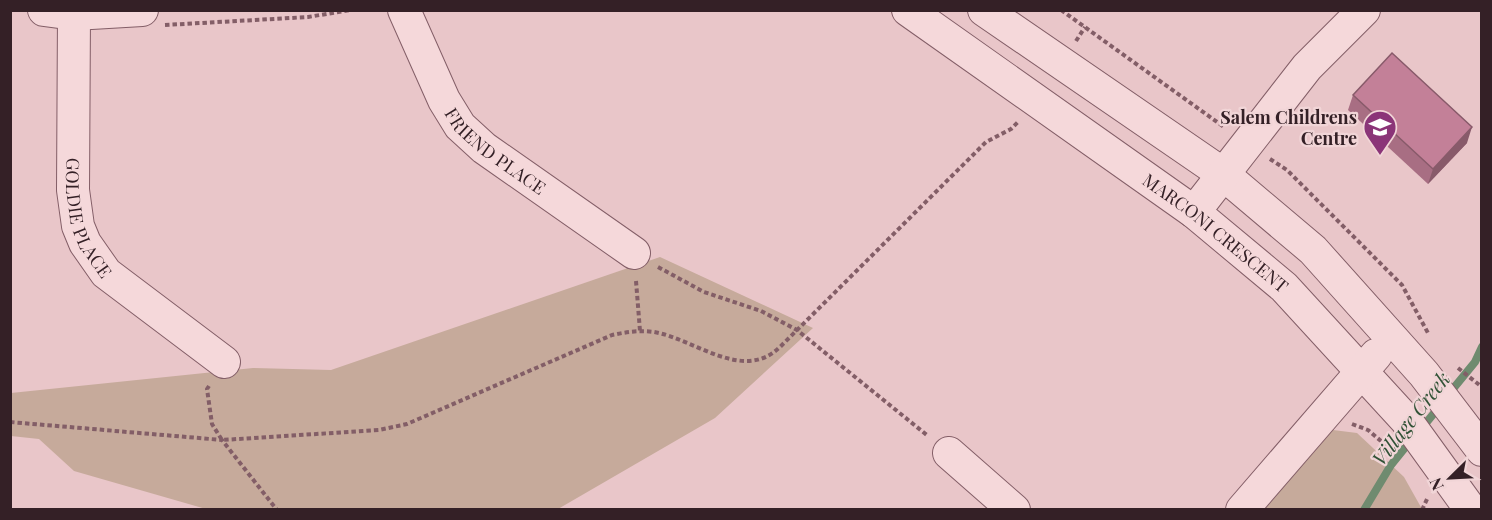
<svg xmlns="http://www.w3.org/2000/svg" width="1492" height="520" viewBox="0 0 1492 520" font-family="'Playfair Display',serif">
<style>
.green{fill:#c6aa9b}
.lines{fill:none;stroke-linecap:round;stroke-linejoin:round}
.stream{stroke:#6f8b6f;stroke-width:8}
.minor-casing{stroke:#835e67;stroke-width:34}
.path{stroke:#835e67;stroke-width:4;stroke-dasharray:4.5 3;stroke-linecap:butt}
.minor{stroke:#f5d8da;stroke-width:32}
.wall{fill:#a86e83}
.shaded-wall{fill:#885a6a}
.building{fill:#c38098;stroke:#885a6a;stroke-width:1.5}
.labels{text-anchor:middle;dominant-baseline:central;stroke-width:4.5;stroke-linejoin:round;paint-order:stroke}
.poi-label{font-size:18px;font-weight:bold;fill:#342026;stroke:#f1d5d7;text-anchor:end}
.street-label{font-size:18px;fill:#342026;stroke:#f1d5d7}
.water-label{font-size:20px;font-style:italic;fill:#315236;stroke:#f1d5d7}
</style>
<rect width="100%" height="100%" fill="#e9c6c9"/>
<g class="green">
<polygon points="660,257 813,328 715,418 558,509 206,509 74,471 39,439 11,436 11,393 253,368 331,370"/>
<polygon points="1333,430 1357,433 1404,477 1422,509 1264,509"/>
</g>
<g class="lines">
<g class="stream">
<polyline points="1448,395 1475,362 1482,347"/>
<polyline points="1422,428 1439,407"/>
<polyline points="1364,510 1391,465 1412,439"/>
</g>
<defs>
<g id="minor">
<polyline points="44,10 74,14 142,10"/>
<path id="s1" d="M 404,10 L 444,100 L 460,126 L 484,148 L 634,253"/>
<path id="s2" d="M 908,10 L 1194,212 L 1284,287 L 1406,420 L 1471,510"/>
<polyline points="984,10 1223,174 1313,250 1424,374 1482,450"/>
<path id="s3" d="M 74,14 L 73,190 L 78,226 L 85,243 L 106,273 L 224,362"/>
<polyline points="1194,212 1307,67 1364,10"/>
<polyline points="949,453 1014,510"/>
<polyline points="1242,510 1376,355"/>
</g>
</defs>
<use href="#minor" class="minor-casing"/>
<g class="path">
<polyline points="1061,10 1224,127"/>
<polyline points="165,25 308,17 350,10"/>
<polyline points="1076,41 1085,27"/>
<polyline points="1270,159 1287,170 1402,285 1428,333"/>
<polyline points="658,267 704,292 761,311 797,330 928,436"/>
<polyline points="636,281 640,331"/>
<polyline points="1458,368 1482,387"/>
<path d="M 209,386 L 207,389 L 212,424 L 222,440 L 379,430 L 407,424 L 612,335 C 626,332 640,330 654,332 C 695,339 743,383 780,347 L 986,142 L 1011,129 L 1018,122"/>
<polyline points="10,422 222,440 277,510"/>
<polyline points="1352,424 1368,430 1388,447"/>
<polyline points="1422,510 1428,497"/>
</g>
<use href="#minor" class="minor"/>
</g>
<polygon class="wall" points="1353,95 1467,143 1428,184 1348,110"/>
<polygon class="shaded-wall" points="1472,127 1467,143 1428,184 1433,169"/>
<polygon class="building" points="1392,53 1472,127 1433,169 1353,95"/>
<defs>
<symbol id="school-pin" viewBox="-11 -11 22 30"><path d="M0 17L-7.5 6A9.5 9.5 0 1 1 7.5 6Z" fill="#8b3478" stroke="#f1d5d7"/><path d="M0-5L7-2L0 1L-7-2ZM-4 1L0 2.5L4 1V4Q0 6-4 4Z" fill="#fff"/></symbol>
</defs>
<g fill-rule="evenodd">
<use href="#school-pin" x="1361" y="108" width="38" height="52"/>
</g>
<g class="labels">
<g class="poi-label">
<text x="1357" y="117">Salem Childrens<tspan x="1357" dy="21">Centre</tspan></text>
</g>
<g class="street-label">
<text stroke="none"><textPath href="#s1" startOffset="172">FRIEND PLACE</textPath></text>
<text stroke="none"><textPath href="#s3" startOffset="207">GOLDIE PLACE</textPath></text>
<text stroke="none"><textPath href="#s2" startOffset="380">MARCONI CRESCENT</textPath></text>
</g>
<g class="water-label">
<text transform="translate(1410 418) rotate(-52)">Village Creek</text>
</g>
</g>
<rect width="1492" height="520" fill="none" stroke="#342026" stroke-width="24"/>
<g transform="translate(1450 478) rotate(246)" stroke="#f1d5d7" stroke-width="4.5" paint-order="stroke">
<path d="M0-4.5L10 22L0 15L-10 22Z" fill="#342026"/>
<text y="-9" font-size="16" font-weight="bold" text-anchor="middle" fill="#342026">N</text>
</g>
</svg>
